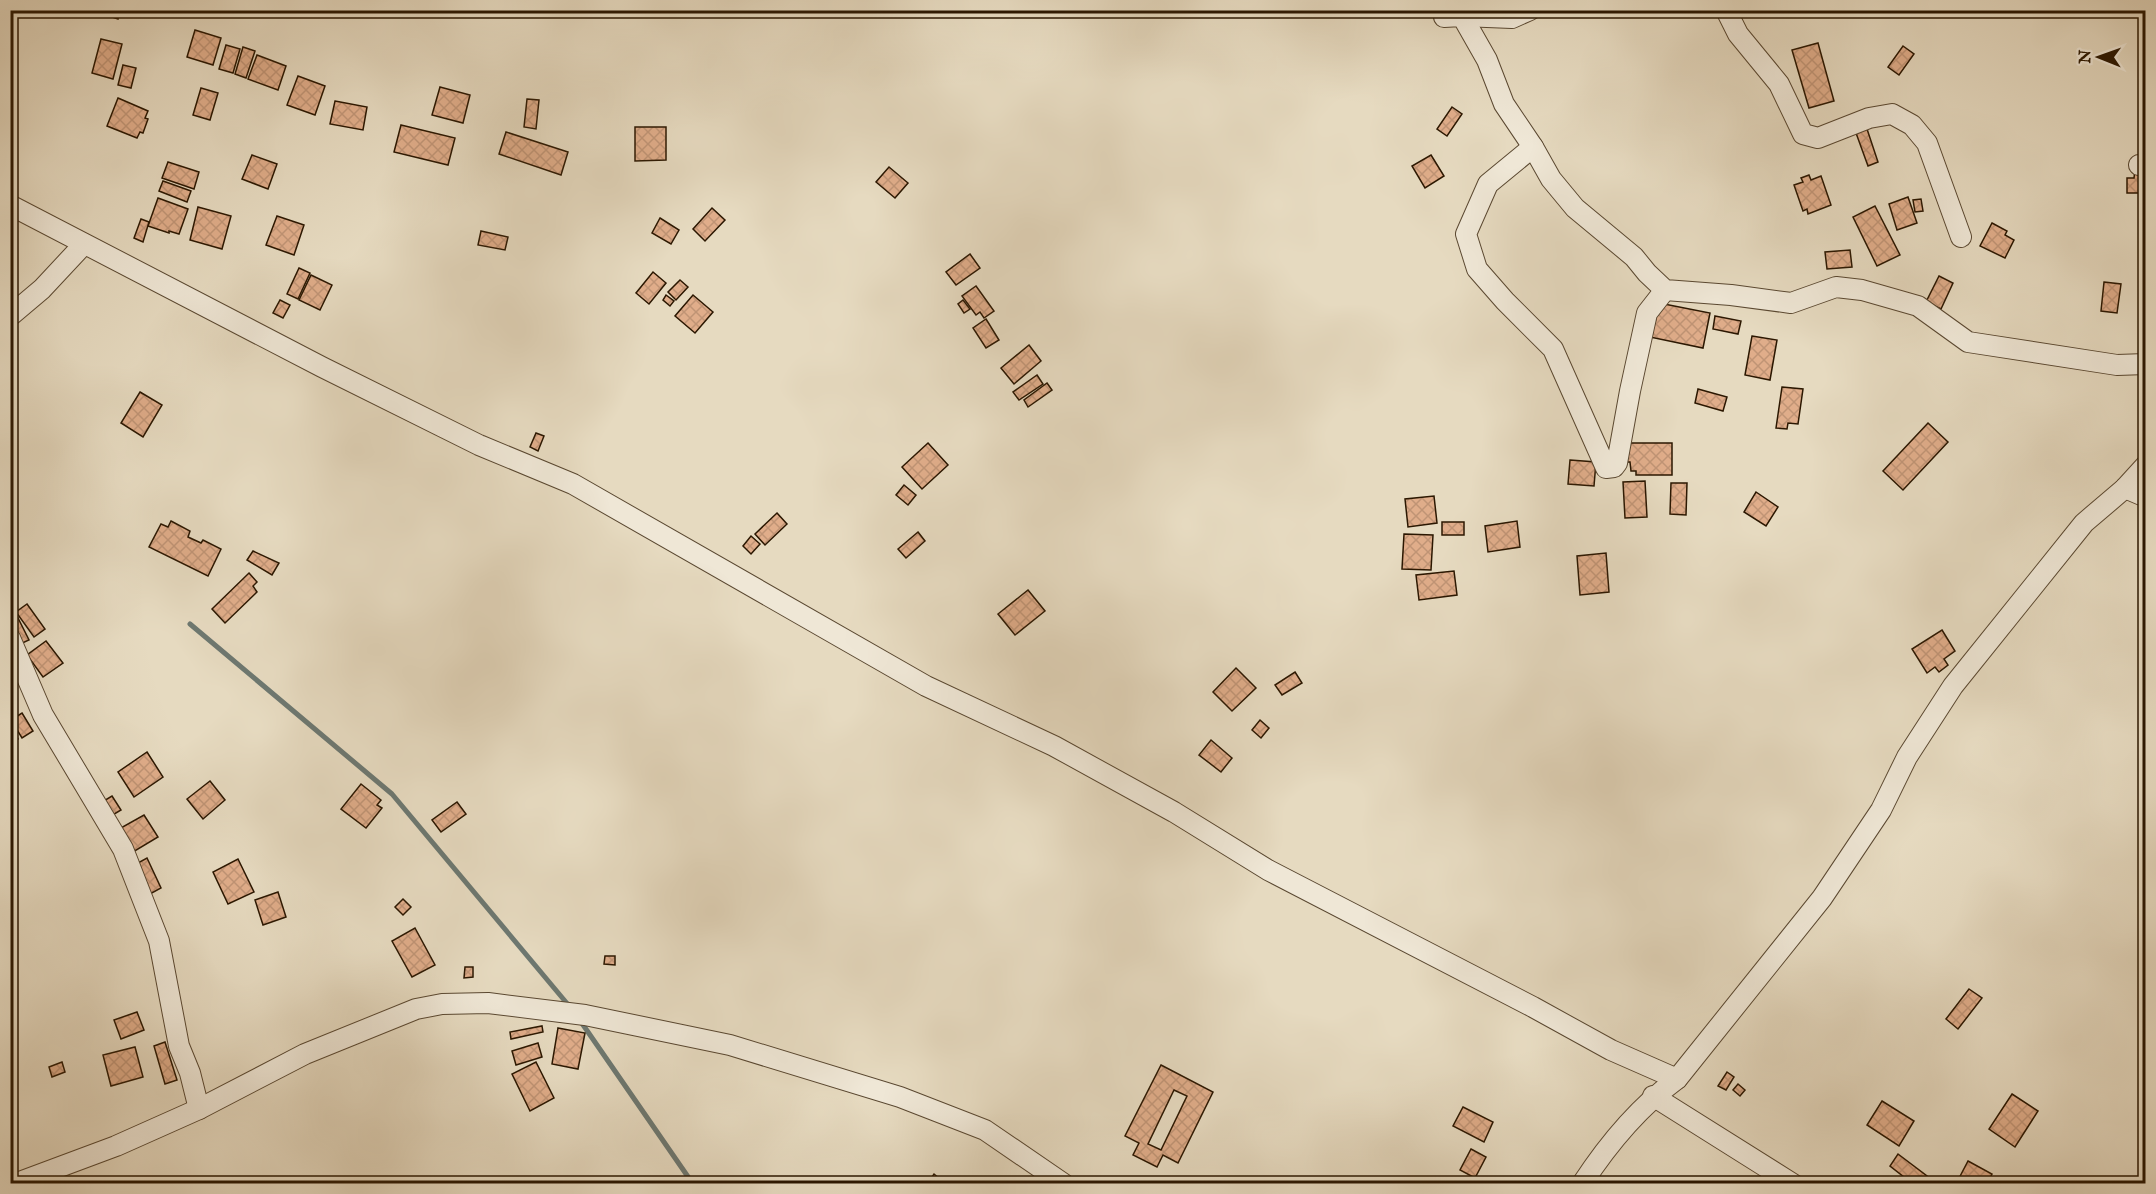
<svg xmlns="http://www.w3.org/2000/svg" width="2156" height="1194" viewBox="0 0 2156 1194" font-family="'IM FELL English',serif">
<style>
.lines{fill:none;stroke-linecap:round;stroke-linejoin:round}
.stream{stroke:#6d7871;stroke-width:5}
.building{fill:url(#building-cross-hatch);stroke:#2b1701;stroke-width:1.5;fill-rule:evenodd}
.minor-casing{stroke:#5a4831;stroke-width:22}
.minor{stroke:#efe7d6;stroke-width:20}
</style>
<defs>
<pattern id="building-cross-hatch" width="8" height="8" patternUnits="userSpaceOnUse" patternTransform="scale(1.5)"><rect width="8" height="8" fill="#e0ad8a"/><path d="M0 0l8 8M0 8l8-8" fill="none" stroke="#c09475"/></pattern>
</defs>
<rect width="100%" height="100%" fill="#e6dac0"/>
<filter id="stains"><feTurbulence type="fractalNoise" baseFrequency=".00333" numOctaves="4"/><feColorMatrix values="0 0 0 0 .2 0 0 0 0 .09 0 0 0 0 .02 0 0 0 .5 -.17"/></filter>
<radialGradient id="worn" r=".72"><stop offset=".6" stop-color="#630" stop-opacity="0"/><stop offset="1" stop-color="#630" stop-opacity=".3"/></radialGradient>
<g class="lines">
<g class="stream">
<polyline points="190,624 392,794 570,1007"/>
<polyline points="579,1019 693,1184"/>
</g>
</g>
<g class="building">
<polygon points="92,10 120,10 118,19"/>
<polygon points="195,30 221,38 213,65 187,57"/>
<polygon points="101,39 122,44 113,79 92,73"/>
<polygon points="1818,43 1834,101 1809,108 1792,50"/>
<polygon points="226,45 240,49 233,73 219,69"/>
<polygon points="1903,46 1914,54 1899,75 1888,67"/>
<polygon points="243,47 255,51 246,78 235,74"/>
<polygon points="257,55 286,66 278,90 248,79"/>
<polygon points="123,65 136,68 131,88 118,85"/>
<polygon points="298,76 325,86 315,115 287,105"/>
<polygon points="440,87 470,95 463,123 432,115"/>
<polygon points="201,88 218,93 210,120 193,115"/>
<polygon points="118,98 148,111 145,118 148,119 143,133 140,132 137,138 107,126"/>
<polygon points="527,99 539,100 536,129 524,127"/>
<polygon points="335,101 367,107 363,130 330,124"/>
<polygon points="1452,107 1462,114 1447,136 1437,129"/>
<polygon points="401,125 455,138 448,165 394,152"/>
<polygon points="635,127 666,127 666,160 635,161"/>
<polygon points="1867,129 1878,162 1868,166 1856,133"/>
<polygon points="506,132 568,152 561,175 499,154"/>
<polygon points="252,155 277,164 268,189 242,179"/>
<polygon points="1431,155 1444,176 1425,188 1412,166"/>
<polygon points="168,162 199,172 194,189 162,178"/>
<polygon points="889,167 908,183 895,198 876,182"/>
<polygon points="2135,170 2146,170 2146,193 2127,193 2127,178 2134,178"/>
<polygon points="1809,175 1811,180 1821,176 1831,205 1808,214 1807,209 1803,211 1794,185 1803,182 1801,178"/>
<polygon points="163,181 191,191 187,202 159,191"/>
<polygon points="1908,197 1917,223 1897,230 1889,204"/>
<polygon points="158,198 188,209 179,234 169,231 169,233 148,226"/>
<polygon points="1921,199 1923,211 1915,212 1913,200"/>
<polygon points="1875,206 1900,255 1877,266 1853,217"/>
<polygon points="198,207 231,216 222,249 190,240"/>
<polygon points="712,208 725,220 705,241 693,229"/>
<polygon points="277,216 304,225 294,255 266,245"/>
<polygon points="660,218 679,230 671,244 652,233"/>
<polygon points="141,219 149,222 143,242 134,238"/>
<polygon points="1992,223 2007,231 2005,235 2014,240 2005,258 1980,246"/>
<polygon points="481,231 508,237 505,250 478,245"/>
<polygon points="1850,250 1852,267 1827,269 1825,252"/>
<polygon points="970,254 980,268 956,285 946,272"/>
<polygon points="299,268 310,273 298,299 287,294"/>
<polygon points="653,272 666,283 649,304 636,293"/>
<polygon points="311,275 332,285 320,310 299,300"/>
<polygon points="1939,276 1953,283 1941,309 1926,302"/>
<polygon points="680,280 688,287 676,300 668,292"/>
<polygon points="2104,282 2121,284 2117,313 2101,311"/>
<polygon points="976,286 994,311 984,318 980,312 976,315 962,296"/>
<polygon points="666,295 674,301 670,306 663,300"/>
<polygon points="693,295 713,312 695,333 675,316"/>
<polygon points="280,300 290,305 283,318 273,313"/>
<polygon points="963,300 970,309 964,313 958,304"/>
<polygon points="1659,303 1710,313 1703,348 1645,336 1648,321 1655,323"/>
<polygon points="1715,316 1741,321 1738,334 1713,329"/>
<polygon points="986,319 999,340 986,348 973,328"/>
<polygon points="1752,336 1777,340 1770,380 1745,375"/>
<polygon points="1029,345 1041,361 1014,384 1001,368"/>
<polygon points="1037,375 1043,384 1019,400 1013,392"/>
<polygon points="1047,383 1052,390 1028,407 1024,400"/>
<polygon points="1782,387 1803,389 1798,424 1788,423 1787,429 1776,428"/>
<polygon points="1698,389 1727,397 1723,411 1695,403"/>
<polygon points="140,392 162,405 143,437 121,423"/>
<polygon points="1928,423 1948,442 1903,490 1883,471"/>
<polygon points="536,433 544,436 538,451 530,447"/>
<polygon points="928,443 948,465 922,489 902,467"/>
<polygon points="1624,443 1672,443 1672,475 1636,475 1636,471 1631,471 1630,462 1624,462"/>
<polygon points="1570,460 1596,462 1594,486 1568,484"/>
<polygon points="1645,481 1647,517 1625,518 1623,482"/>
<polygon points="1671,483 1687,483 1686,515 1670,514"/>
<polygon points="904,485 916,495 908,505 896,495"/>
<polygon points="1756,492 1778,507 1766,526 1744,512"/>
<polygon points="1434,496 1437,523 1408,527 1405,499"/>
<polygon points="777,513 787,524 765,545 755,534"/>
<polygon points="171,521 190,531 188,537 201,543 203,540 221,549 208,576 149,547 161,524 168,527"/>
<polygon points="1517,521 1520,547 1488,552 1485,526"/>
<rect x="1442" y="522" width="22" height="13"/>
<polygon points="918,532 925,541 906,558 898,549"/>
<polygon points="1404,534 1433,535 1431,570 1402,569"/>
<polygon points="751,536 760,544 751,554 743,546"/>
<polygon points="253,551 279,563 272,575 247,560"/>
<polygon points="1606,553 1609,592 1580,595 1577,556"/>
<polygon points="1454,571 1457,595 1419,600 1416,575"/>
<polygon points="249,573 257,582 253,586 257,592 225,623 212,609"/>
<polygon points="1028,590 1045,611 1015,635 998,614"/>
<polygon points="27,604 45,629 34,637 16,612"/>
<polygon points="15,612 29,640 18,645 10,631 10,614"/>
<polygon points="1942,630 1955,651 1944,659 1948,665 1939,672 1935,667 1927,673 1912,649"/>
<polygon points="46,641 63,663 43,677 27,655"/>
<polygon points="1236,668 1256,688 1232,711 1213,692"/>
<polygon points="1295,672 1302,683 1282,695 1275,685"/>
<polygon points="22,713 33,731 22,738 11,720"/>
<polygon points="1260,720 1269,728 1261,738 1252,730"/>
<polygon points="10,722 18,739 10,743"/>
<polygon points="1211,740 1232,758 1221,772 1199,755"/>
<polygon points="147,752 163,777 134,797 118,772"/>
<polygon points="210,781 225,800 203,819 187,799"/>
<polygon points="361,784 381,800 377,805 382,808 366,828 341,809"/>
<polygon points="112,796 121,810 111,816 102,802"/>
<polygon points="457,802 466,814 441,832 432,820"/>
<polygon points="144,815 158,837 133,852 119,829"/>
<polygon points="147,858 161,888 150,894 136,864"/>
<polygon points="238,859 254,892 228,904 213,872"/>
<polygon points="278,892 286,917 263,925 255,900"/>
<polygon points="403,899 411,907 403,915 395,907"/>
<polygon points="415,928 435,965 412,977 392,941"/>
<polygon points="605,956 615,956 615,965 604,964"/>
<polygon points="465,967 473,967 473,977 464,978"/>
<polygon points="1969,989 1982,998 1958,1029 1946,1019"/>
<polygon points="137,1012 144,1030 121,1039 114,1020"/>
<polygon points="542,1026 543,1032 511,1039 510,1032"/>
<polygon points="558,1028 585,1033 578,1069 552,1064"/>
<polygon points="165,1042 177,1080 165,1084 154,1046"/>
<polygon points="538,1043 542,1057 516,1065 512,1051"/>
<polygon points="135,1047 143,1077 111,1086 103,1055"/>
<polygon points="62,1062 65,1072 52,1077 49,1067"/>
<polygon points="536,1062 554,1098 530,1111 512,1074"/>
<path d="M 1161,1065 L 1213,1092 L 1178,1163 L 1163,1155 L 1157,1167 L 1133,1155 L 1139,1143 L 1125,1136 ZM 1174,1090 L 1187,1096 L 1161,1150 L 1148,1144 Z"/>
<polygon points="1727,1072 1734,1077 1726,1090 1718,1086"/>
<polygon points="1738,1084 1745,1090 1740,1096 1733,1090"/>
<polygon points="2012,1094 2038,1111 2015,1147 1989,1129"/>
<polygon points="1882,1101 1914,1121 1899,1146 1867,1125"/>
<polygon points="1463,1107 1493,1122 1484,1142 1453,1126"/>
<polygon points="1471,1149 1486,1157 1475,1178 1460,1170"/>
<polygon points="1898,1154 1927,1176 1922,1184 1913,1184 1890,1166"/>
<polygon points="1968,1161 1992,1174 1987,1184 1956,1184"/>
<polygon points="934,1174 946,1184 927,1184"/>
</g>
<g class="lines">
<defs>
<g id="minor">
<polyline points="1726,10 1738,34 1779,84 1803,134 1818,138 1869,118 1892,114 1912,125 1927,143 1961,237"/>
<polyline points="1462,16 1512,18 1530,10"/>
<polyline points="1444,17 1462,16 1487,60 1504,104 1533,147 1551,179 1575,208 1634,257 1647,273 1665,290 1731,295 1791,303 1836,287 1862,290 1918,306 1968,342 2117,365 2146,364"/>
<polyline points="1533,147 1488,184 1466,234 1477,269 1505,301 1553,349 1606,468 1614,467 1617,463 1630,391 1647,313 1665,290"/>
<polyline points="2139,165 2146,166"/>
<polyline points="10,205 322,367 479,445 573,484 926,686 1054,746 1174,812 1268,870 1533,1007 1611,1050 1677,1079"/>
<polyline points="10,316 42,289 84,244"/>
<polyline points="2125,488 2146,497"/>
<polyline points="10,638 43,715 123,849 159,941 179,1046 190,1073 199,1109"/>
<polyline points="1653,1096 1793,1184"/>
<polyline points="14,1184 116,1146 199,1109 305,1054 416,1009 442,1004 488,1003 585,1015 730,1045 900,1097 985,1130 1064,1184"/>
<path d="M 1582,1184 C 1608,1144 1639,1107 1677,1079 L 1822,898 L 1881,810 L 1907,757 L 1953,686 L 2084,523 L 2125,488 L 2146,465"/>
</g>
</defs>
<use href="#minor" class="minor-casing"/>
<use href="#minor" class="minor"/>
</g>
<rect width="2156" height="1194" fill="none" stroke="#e6dac0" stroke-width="36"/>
<rect x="12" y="12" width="2132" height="1170" fill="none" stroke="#2b1701" stroke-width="3"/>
<rect x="18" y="18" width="2120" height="1158" fill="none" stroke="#2b1701" stroke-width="1.5"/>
<g transform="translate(2099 57) rotate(271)" stroke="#efe7d6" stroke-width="4.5" paint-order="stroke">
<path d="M0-4.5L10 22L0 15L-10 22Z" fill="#2b1701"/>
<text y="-9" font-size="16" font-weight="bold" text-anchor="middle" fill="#2b1701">N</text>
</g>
<rect width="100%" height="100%" filter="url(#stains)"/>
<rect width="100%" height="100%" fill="url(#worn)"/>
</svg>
